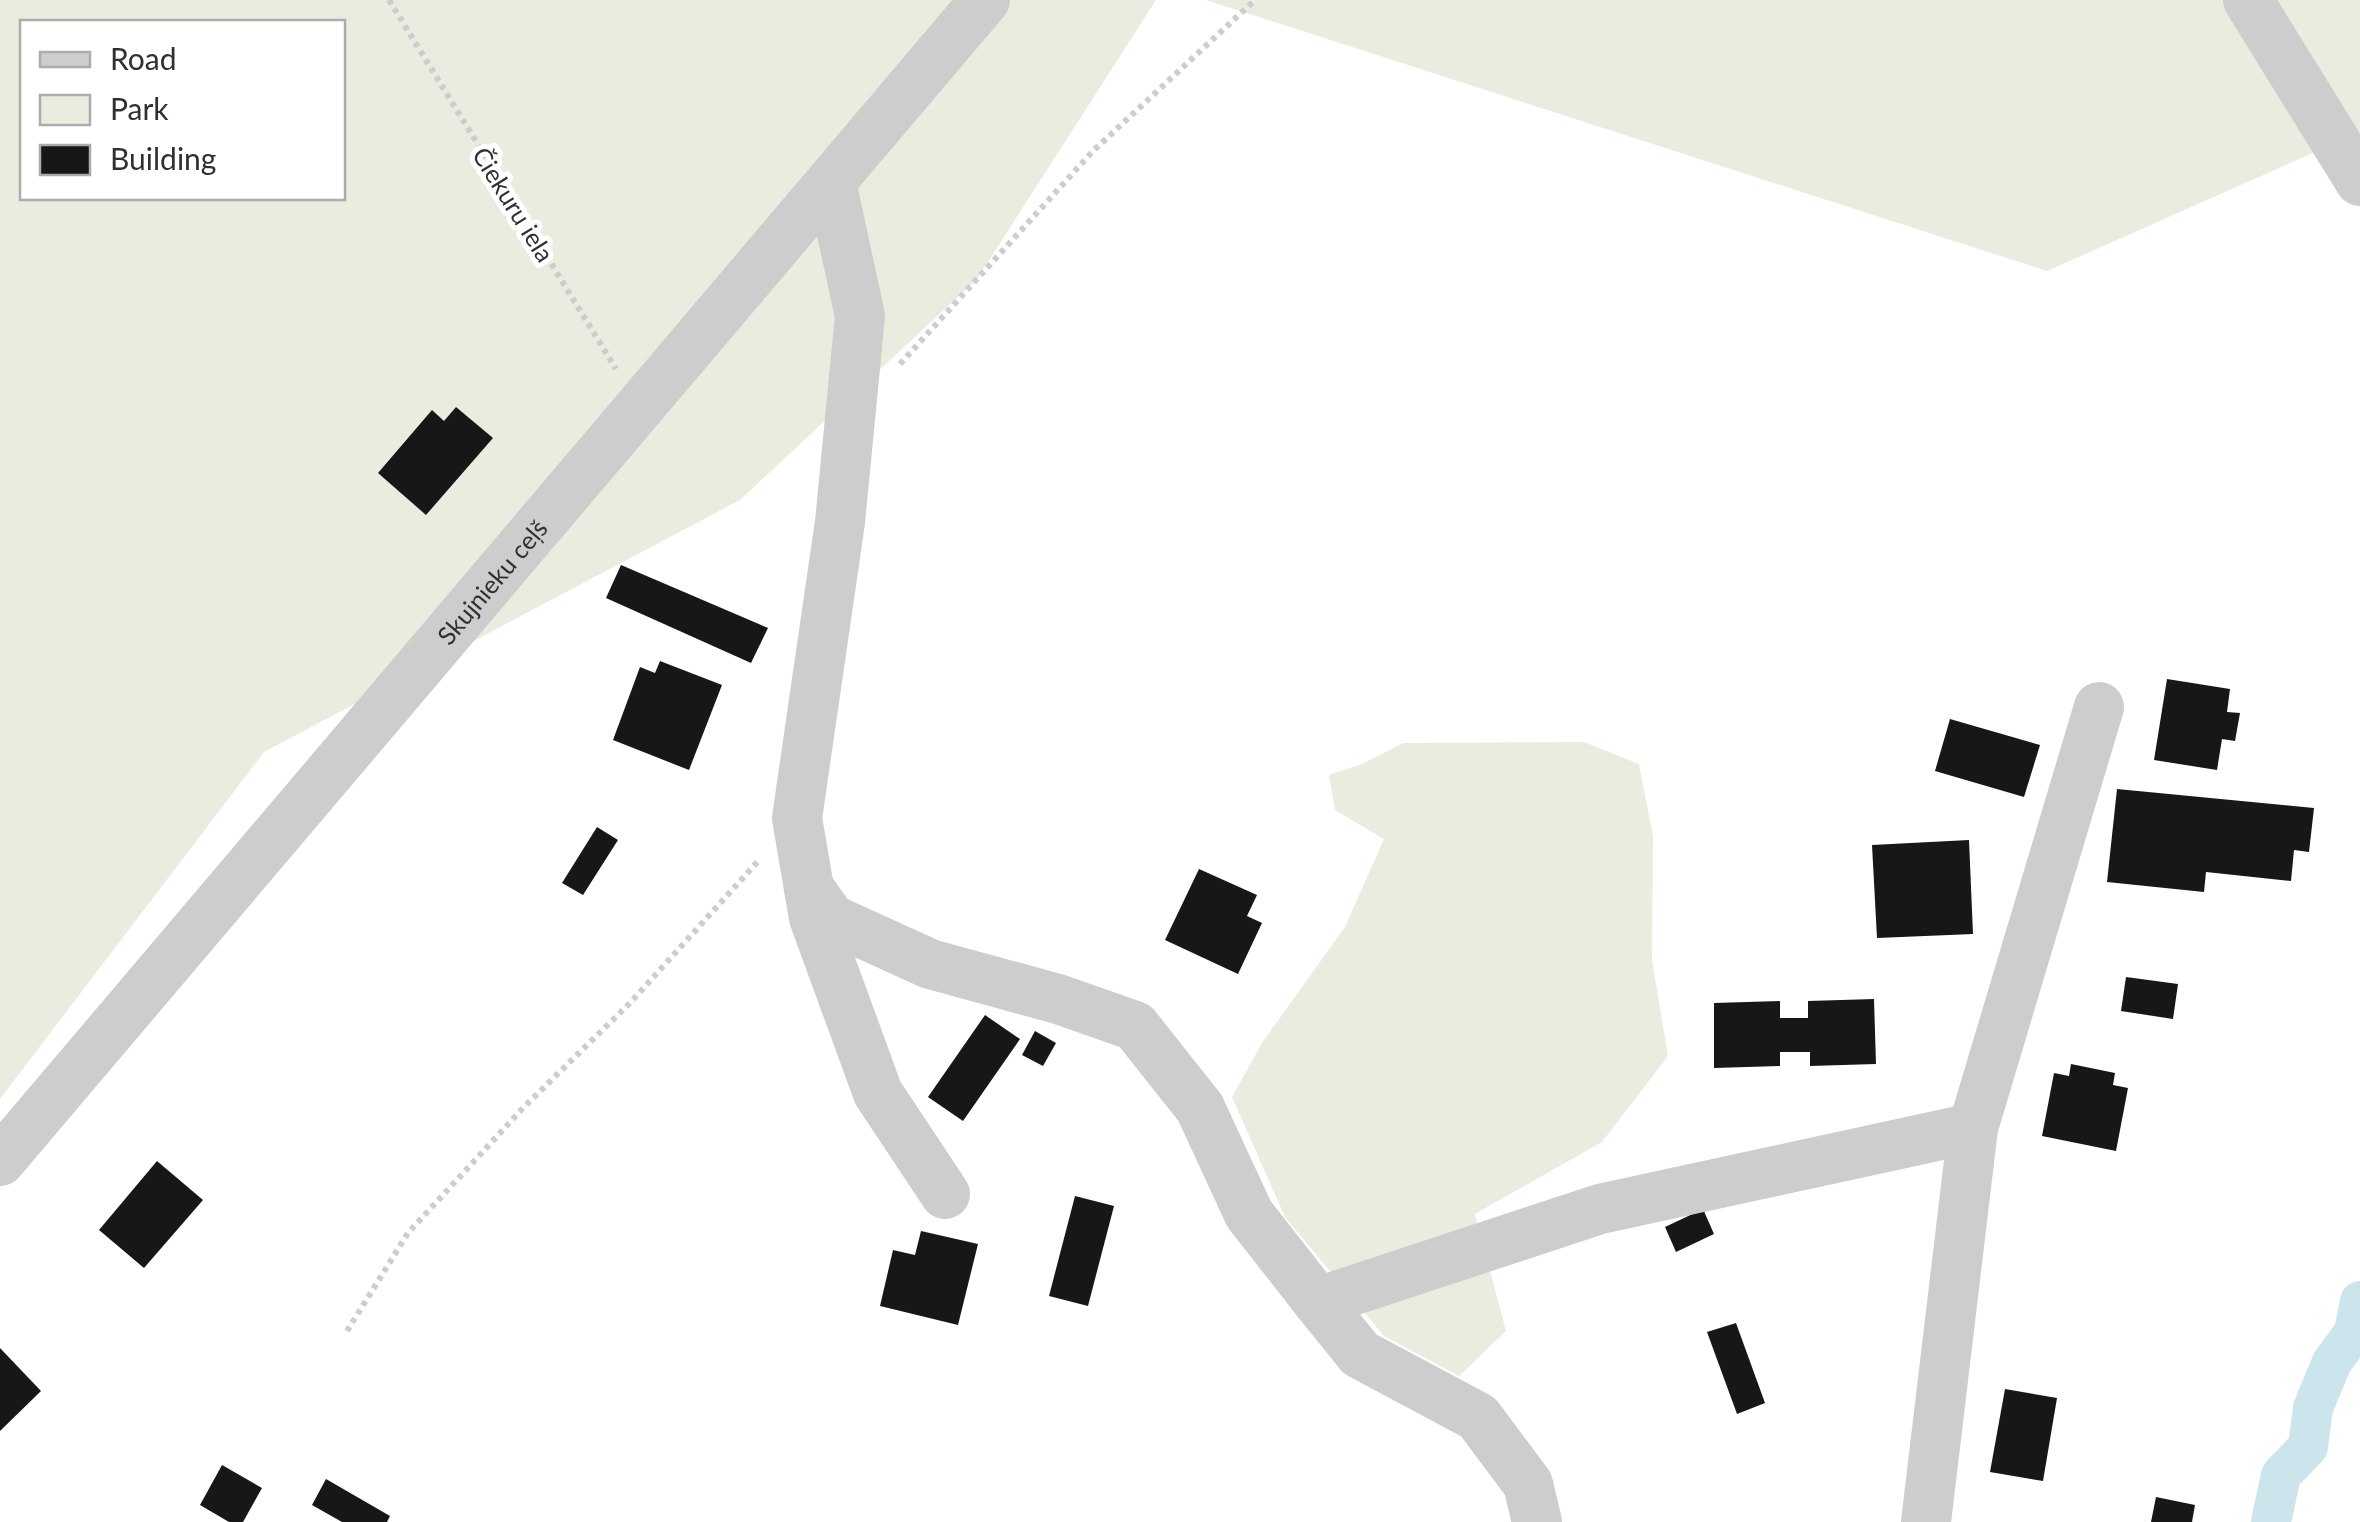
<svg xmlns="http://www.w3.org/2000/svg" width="2360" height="1522" viewBox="0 0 2360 1522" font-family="Lato,sans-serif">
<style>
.green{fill:#e9eddf;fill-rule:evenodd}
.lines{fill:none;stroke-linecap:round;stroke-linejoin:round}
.canal{stroke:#cce5ec;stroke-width:40}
.building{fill:#171717}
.path{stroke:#cdcdcd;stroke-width:6;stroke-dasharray:5 5;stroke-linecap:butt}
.minor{stroke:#cdcdcd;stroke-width:50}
.labels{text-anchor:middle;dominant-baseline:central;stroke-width:10;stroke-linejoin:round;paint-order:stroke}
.street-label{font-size:25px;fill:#303030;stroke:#fff}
</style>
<rect width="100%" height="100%" fill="#fff"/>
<g class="green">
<path d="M 0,0 L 1156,0 L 977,279 L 740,500 L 264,752 L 0,1099 ZM 22,22 L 342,22 L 342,198 L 22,198 Z"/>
<polygon points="1206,0 2360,0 2360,132 2047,271"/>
<polygon points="1584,742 1639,764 1653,837 1652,960 1668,1056 1602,1142 1475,1214 1506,1331 1459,1376 1384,1336 1285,1217 1232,1097 1262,1043 1345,927 1384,839 1335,810 1329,775 1362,764 1403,743"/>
</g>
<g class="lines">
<polyline class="canal" points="2271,1522 2281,1475 2308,1447 2313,1408 2332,1362 2354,1332 2360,1301"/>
</g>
<g class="building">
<polygon points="456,407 493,438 426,515 378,473 432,410 444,421"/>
<polygon points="621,565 768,628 751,663 606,598"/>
<polygon points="660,661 722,685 689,770 613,740 640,667 655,673"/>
<polygon points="2167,679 2230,689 2227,712 2240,713 2235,741 2222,739 2217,770 2154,760"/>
<polygon points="1950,719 2040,745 2024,797 1935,771"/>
<polygon points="2117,789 2314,808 2309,852 2294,850 2291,881 2206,872 2204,892 2107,882"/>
<polygon points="597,827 618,840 583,895 562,883"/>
<polygon points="1969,840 1973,934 1877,938 1872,845"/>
<polygon points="1199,869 1257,895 1247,916 1262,923 1238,974 1165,940"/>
<polygon points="2126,977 2178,984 2173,1019 2121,1011"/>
<polygon points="1874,999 1876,1064 1810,1066 1810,1052 1780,1052 1780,1066 1714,1068 1714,1003 1780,1001 1780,1018 1808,1018 1808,1001"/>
<polygon points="985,1015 1020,1039 963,1121 928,1097"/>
<polygon points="1035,1031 1056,1043 1043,1066 1022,1055"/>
<polygon points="2071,1064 2115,1073 2113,1085 2128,1088 2116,1151 2042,1136 2054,1073 2069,1076"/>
<polygon points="157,1161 203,1200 144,1268 99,1230"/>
<polygon points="1075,1196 1114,1206 1088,1306 1049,1296"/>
<polygon points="1703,1209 1714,1234 1676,1252 1665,1227"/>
<polygon points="921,1231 978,1244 958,1325 880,1306 893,1250 915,1255"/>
<polygon points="1736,1323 1765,1403 1737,1414 1707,1332"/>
<polygon points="0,1348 41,1391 0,1431"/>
<polygon points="2005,1389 2057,1398 2043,1481 1990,1472"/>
<polygon points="222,1465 262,1488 243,1522 229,1522 200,1505"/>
<polygon points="326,1479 390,1516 387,1522 342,1522 312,1505"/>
<polygon points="2156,1497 2195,1505 2192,1522 2151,1522"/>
</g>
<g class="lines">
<g class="path">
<polyline points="389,0 616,369"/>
<polyline points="900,364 1093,151 1255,0"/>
<polyline points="347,1331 408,1233 523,1108 630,1003 760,859"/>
</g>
<g class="minor">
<polyline points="2248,0 2360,181"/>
<polyline points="831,182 860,316 840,522 797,818 814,918 878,1093 945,1194"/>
<polyline points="809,888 831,919 930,964 1058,999 1135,1026 1200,1108 1249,1214 1318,1302 1360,1354 1478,1417 1528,1484 1537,1522"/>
<path id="s1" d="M 0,1161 L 985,0"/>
<polyline points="1318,1302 1600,1209 1973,1128"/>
<polyline points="1926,1522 1973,1128 2099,707"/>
</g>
</g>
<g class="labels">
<g class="street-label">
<text transform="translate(514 204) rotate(58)">Čiekuru iela</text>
<text stroke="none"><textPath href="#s1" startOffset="760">Skujnieku ceļš</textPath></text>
</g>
</g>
<rect x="20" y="20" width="325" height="180" fill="#ffffff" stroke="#acacac" stroke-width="2.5"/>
<rect x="40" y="52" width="50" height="15" fill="#cdcdcd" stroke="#acacac" stroke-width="2.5"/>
<text x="110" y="70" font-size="30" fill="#303030">Road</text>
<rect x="40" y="95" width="50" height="30" fill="#e9eddf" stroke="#acacac" stroke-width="2.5"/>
<text x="110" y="120" font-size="30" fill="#303030">Park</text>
<rect x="40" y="145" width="50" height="30" fill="#171717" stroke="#acacac" stroke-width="2.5"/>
<text x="110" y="170" font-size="30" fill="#303030">Building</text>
</svg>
